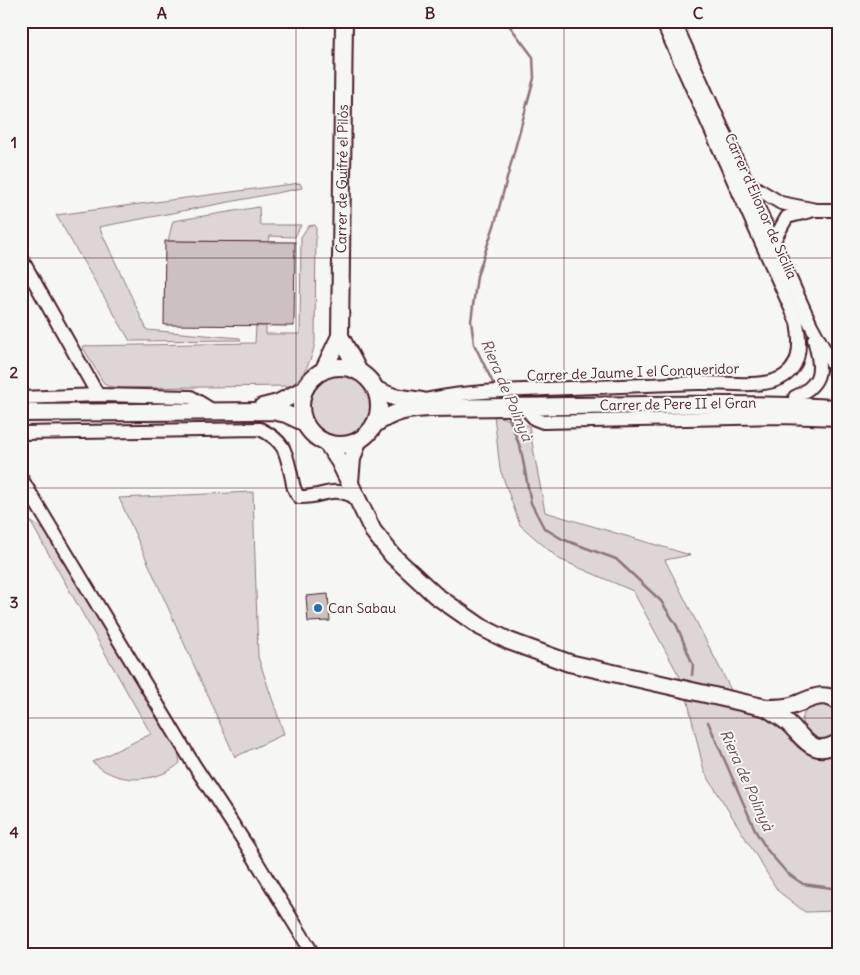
<svg xmlns="http://www.w3.org/2000/svg" width="860" height="975" viewBox="0 0 860 975" font-family="Delius,sans-serif">
<style>
.green{fill:#ddd6d5;stroke:#947a80}
.lines{fill:none;stroke-linecap:round;stroke-linejoin:round}
.stream{stroke:#8e747a;stroke-width:2.5}
.building{fill:#ccc1c0;stroke:#4a1f2b}
.minor-casing{stroke:#4a1f2b;stroke-width:16}
.major-casing{stroke:#4a1f2b;stroke-width:20}
.minor{stroke:#f6f6f2;stroke-width:12}
.major{stroke:#f6f6f2;stroke-width:16}
.grid{fill:none;stroke:#4a1f2b;stroke-width:1;stroke-opacity:0.55}
.poi-dot{fill:#1f6fb2;stroke:#f6f6f2;stroke-width:2}
.labels{text-anchor:middle;dominant-baseline:central;stroke-width:4;stroke-linejoin:round;paint-order:stroke}
.street-label{font-size:14px;fill:#4a1f2b;stroke:#f6f6f2}
.poi-label{font-size:14px;fill:#4a1f2b;stroke:#f6f6f2;text-anchor:start}
.water-label{font-size:15px;font-style:italic;fill:#6c4a52;stroke:#f6f6f2}
.neatline{fill:none;stroke:#4a1f2b;stroke-width:2}
.grid-label{font-size:16px;text-anchor:middle;font-weight:bold;fill:#4a1f2b}
</style>
<rect width="100%" height="100%" fill="#f6f6f2"/>
<filter id="ink" filterUnits="userSpaceOnUse"><feTurbulence type="fractalNoise" baseFrequency=".02" numOctaves="2"/><feDisplacementMap in="SourceGraphic" scale="10" xChannelSelector="R" yChannelSelector="G"/><feConvolveMatrix kernelMatrix="1 2 1 2 8 2 1 2 1" color-interpolation-filters="sRGB"/></filter>
<g filter="url(#ink)">
<g class="green">
<polygon points="300,183 302,188 99,227 147,330 240,338 241,340 130,341 56,215"/>
<polygon points="259,207 260,225 301,225 295,237 270,236 269,242 168,241 173,221"/>
<path d="M 315,225 L 316,229 L 315,342 C 312,360 305,374 291,386 L 120,388 L 107,386 L 103,382 L 82,346 L 255,343 L 256,326 L 266,326 L 266,334 L 300,334 L 301,237 L 308,226 Z"/>
<circle cx="340" cy="406" r="39"/>
<polygon points="494,415 529,426 545,512 690,555 665,560 733,694 683,683 633,591 559,559 520,525 500,469"/>
<polygon points="253,492 258,657 284,734 235,757 119,498"/>
<path d="M 30,521 L 48,533 L 160,724 C 174,737 177,744 180,763 C 162,779 132,784 109,773 C 103,771 98,766 92,762 L 151,734 Z"/>
<path d="M 687,698 C 712,704 749,708 771,718 C 787,725 793,751 812,753 C 820,754 830,751 839,750 L 839,911 L 805,912 L 778,891 L 704,771 Z"/>
<circle cx="820" cy="722" r="18"/>
</g>
<g class="lines">
<g class="stream">
<polyline points="495,387 474,344 471,321 477,276 495,223 534,78 533,57 506,21"/>
<polyline points="507,412 521,450 531,503 544,528 562,539 616,559 661,601 677,626 693,665 692,675"/>
<polyline points="708,722 756,832 768,851 787,873 803,884 839,889"/>
</g>
</g>
<g class="building">
<polygon points="165,241 295,242 294,326 164,325"/>
<polygon points="328,594 330,621 308,622 306,596"/>
</g>
<g class="lines">
<defs>
<g id="minor">
<polyline points="674,21 811,325 834,367 839,371"/>
<polyline points="746,182 781,203 816,210 839,210"/>
<polyline points="773,242 787,217 811,211"/>
<polyline points="21,258 98,395"/>
<path d="M 795,397 C 825,383 821,367 814,339"/>
<polyline points="21,398 98,395 191,397 212,410"/>
<path d="M 421,401 C 461,391 504,391 545,389 C 596,387 646,385 697,383 C 721,382 754,388 776,380 C 802,371 801,344 797,322 L 662,21"/>
<polyline points="524,407 535,419 543,422 782,417 839,419"/>
<path d="M 21,433 L 260,429 C 286,442 286,452 292,479 C 293,486 294,491 299,497 C 325,498 329,484 357,498"/>
<polyline points="21,478 194,765 247,846 313,954"/>
</g>
<g id="major">
<polyline points="340,336 359,372"/>
<circle cx="340" cy="406" r="39"/>
<path id="s1" d="M 324,369 L 340,336 L 344,21"/>
<polyline points="376,390 394,397 422,401"/>
<polyline points="262,407 278,403 304,389"/>
<polyline points="21,413 272,411 286,414 303,422"/>
<path d="M 375,424 C 395,411 407,409 430,408 C 566,407 702,401 839,408"/>
<path d="M 327,443 L 339,461 L 373,531 L 393,556 L 435,595 L 481,627 L 509,641 L 569,663 L 767,708 C 775,708 783,708 791,706 C 808,701 822,689 839,702"/>
<polyline points="350,482 352,459 358,441"/>
<path d="M 767,708 C 774,713 781,717 787,722 C 804,737 812,759 839,742"/>
</g>
</defs>
<use href="#minor" class="minor-casing"/>
<use href="#major" class="major-casing"/>
<use href="#minor" class="minor"/>
<use href="#major" class="major"/>
</g>
</g>
<path class="grid" d="M 296,21 L 296,954M 564,21 L 564,954M 21,258 L 839,258M 21,488 L 839,488M 21,718 L 839,718"/>
<circle class="poi-dot" cx="318" cy="608" r="5"/>
<g class="labels">
<g class="street-label">
<text stroke="none"><textPath href="#s1" startOffset="194">Carrer de Guifré el Pilós</textPath></text>
<text transform="translate(761 206) rotate(66)">Carrer d'Elionor de Sicilia</text>
<text transform="translate(633 372) rotate(-2)">Carrer de Jaume I el Conqueridor</text>
<text transform="translate(678 404) rotate(-1)">Carrer de Pere II el Gran</text>
</g>
<g class="poi-label">
<text x="328" y="608">Can Sabau</text>
</g>
<g class="water-label">
<text transform="translate(507 390) rotate(67)">Riera de Polinyà</text>
<text transform="translate(747 780) rotate(66)">Riera de Polinyà</text>
</g>
</g>
<rect width="860" height="975" fill="none" stroke="#f6f6f2" stroke-width="55"/>
<rect x="28" y="28" width="804" height="920" class="neatline"/>
<g class="grid-label">
<text x="162" y="19">A</text>
<text x="430" y="19">B</text>
<text x="698" y="19">C</text>
<text x="14" y="148">1</text>
<text x="14" y="378">2</text>
<text x="14" y="608">3</text>
<text x="14" y="838">4</text>
</g>
</svg>
